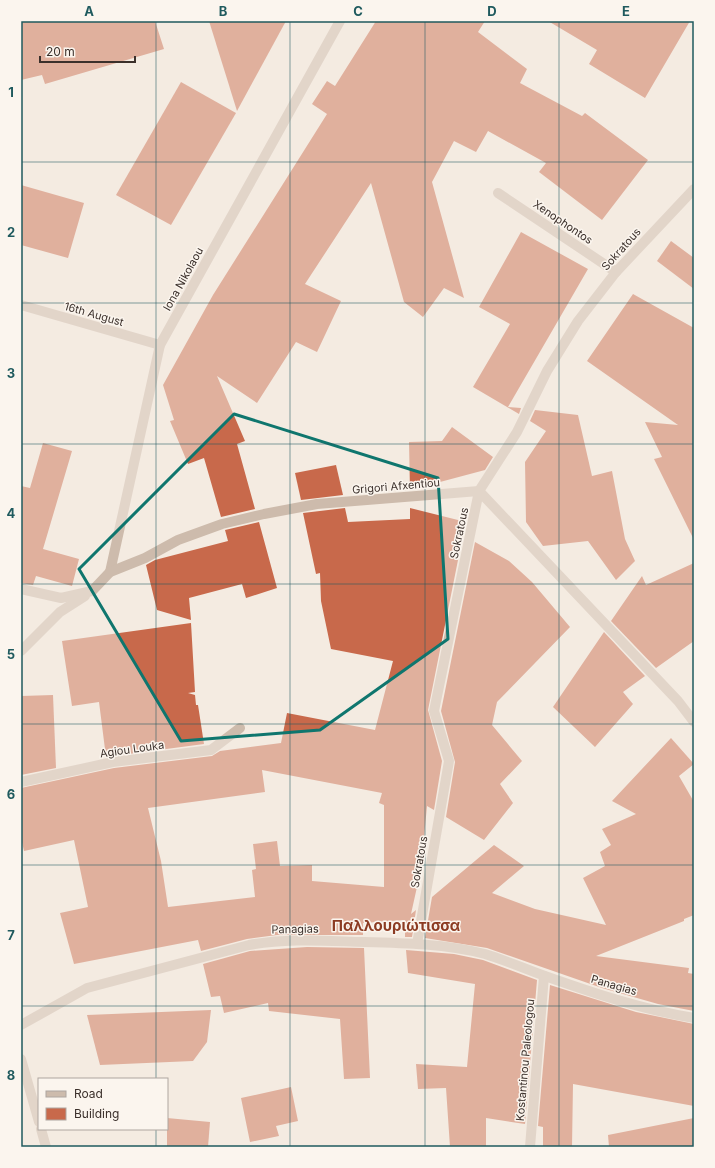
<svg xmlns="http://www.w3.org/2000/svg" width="715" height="1168" viewBox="0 0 715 1168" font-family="Inter,sans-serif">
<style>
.building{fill:#c8694b;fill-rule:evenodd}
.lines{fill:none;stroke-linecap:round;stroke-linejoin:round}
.lane{stroke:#cdbbac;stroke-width:10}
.street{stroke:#cdbbac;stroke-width:10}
.marked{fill:none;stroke:#0f766e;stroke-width:3;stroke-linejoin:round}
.grid{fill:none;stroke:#1f5a5e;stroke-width:1;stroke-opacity:0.55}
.labels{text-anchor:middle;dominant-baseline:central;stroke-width:3;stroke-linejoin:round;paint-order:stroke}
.street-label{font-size:11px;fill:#3b302b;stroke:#fbf5ee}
.district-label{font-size:15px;font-weight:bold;fill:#8c3b22;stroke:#fbf5ee}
.neatline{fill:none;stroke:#1f5a5e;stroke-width:1.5}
.grid-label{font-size:13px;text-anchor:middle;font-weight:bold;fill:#1f5a5e}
</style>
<rect width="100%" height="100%" fill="#f4ebe1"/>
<g class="building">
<polygon points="21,21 155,21 164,49 45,84 42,75 21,80"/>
<polygon points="209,21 286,21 237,111"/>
<polygon points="376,21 485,21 478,32 527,69 520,83 582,116 585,113 648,160 602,220 539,172 546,163 488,131 476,152 454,141 432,182 464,298 444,288 423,317 404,302 371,183 305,284 341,301 317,352 296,342 257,403 217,376 245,441 237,444 255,509 221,517 204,458 188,464 170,421 174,420 163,385 213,295 327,114 312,104 327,81 335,86"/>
<polygon points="548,21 690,21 645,98 589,64 597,50"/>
<polygon points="181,82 236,113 171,225 116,195"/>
<polygon points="21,185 84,203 68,258 21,245"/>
<polygon points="521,232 588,269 508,407 521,408 519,414 473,387 510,324 479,307"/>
<polygon points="671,241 694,258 694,289 657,261"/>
<polygon points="633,294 694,328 694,540 654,459 662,457 645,422 678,425 587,361"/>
<polygon points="535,410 578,415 592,476 612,471 625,539 635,561 616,580 588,541 543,546 526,522 525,462 546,431 530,421"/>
<polygon points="452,427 493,457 485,470 410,490 409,442 442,441"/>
<polygon points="43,443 72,451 43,549 79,559 72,586 36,576 33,585 21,583 21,486 30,488"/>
<polygon points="336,465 343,495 301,500 295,473"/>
<path d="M 345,508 L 348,522 L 410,519 L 410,508 L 462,521 L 460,533 L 463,535 L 428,710 L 442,761 L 434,810 L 427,806 L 421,869 L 411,914 L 416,910 L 412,937 L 405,937 L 405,920 L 363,923 L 363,935 L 277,935 L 247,939 L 201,951 L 198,940 L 74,964 L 60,913 L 88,907 L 74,840 L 24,851 L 21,838 L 21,788 L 114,768 L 212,756 L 220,751 L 281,743 L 287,713 L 375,730 L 393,661 L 331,649 L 321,601 L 320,573 L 316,574 L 303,513 ZM 262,770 L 382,793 L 379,803 L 384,805 L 384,887 L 312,881 L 312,865 L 280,866 L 277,841 L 253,844 L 256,869 L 252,870 L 255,897 L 168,907 L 161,861 L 148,808 L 265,792 Z"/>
<polygon points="259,522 277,588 246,598 242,584 189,598 191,620 157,610 146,565 155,560 228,541 225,530"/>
<polygon points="475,542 509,561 532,582 570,627 497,702 492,725 522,761 500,784 513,803 484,840 446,817 455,762 441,711"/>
<polygon points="694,563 694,641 656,668 611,621 642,576 646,585"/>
<polygon points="191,623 195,692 188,693 195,695 196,705 198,705 204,744 106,757 99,702 72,706 62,641"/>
<polygon points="604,632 645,676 623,692 633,704 595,747 553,707"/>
<polygon points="53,695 56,768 21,775 21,696"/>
<polygon points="671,738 694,764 679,776 694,802 694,915 684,919 684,921 596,956 689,968 688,973 694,974 694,1011 658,1004 602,988 487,948 425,938 432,897 494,845 524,866 492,893 535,909 606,925 583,878 605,866 600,852 611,845 602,829 636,814 612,801"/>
<polygon points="307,947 364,948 370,1078 344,1079 340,1019 269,1011 268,1003 224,1013 220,996 211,997 203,964 250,951"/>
<polygon points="406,950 454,954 483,960 537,980 525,1124 486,1118 486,1147 450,1147 446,1088 418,1089 416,1064 467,1067 475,984 408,973"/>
<polygon points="550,985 636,1012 694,1024 694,1106 573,1084 572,1147 543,1147 543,1127 538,1126"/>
<polygon points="211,1010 207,1042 193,1061 100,1065 87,1015"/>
<polygon points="291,1087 298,1121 276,1126 279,1136 250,1142 241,1098"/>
<polygon points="167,1118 210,1122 208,1147 167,1147"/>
<polygon points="694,1118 694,1147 609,1147 608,1135"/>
</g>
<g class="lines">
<g class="lane">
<polyline points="21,1059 39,1122"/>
<polyline points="41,1129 46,1147"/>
</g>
<g class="street">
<polyline points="498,193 616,272"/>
<polyline points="21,305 160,345"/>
<polyline points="479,491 678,701 694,722"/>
<polyline points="110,572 160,345 340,21"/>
<polyline points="21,589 61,598 92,591 110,572 145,558 178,540 222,524 264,514 317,504 479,491"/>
<polyline points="21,651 60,612 85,596"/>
<polyline points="21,782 113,762 211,750 240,728"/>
<polyline points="417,944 449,761 434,711 479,491 517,432 547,371 578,321 616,272 694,189"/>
<path d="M 21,1025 L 87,988 L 249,945 C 288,938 325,941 364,942 C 405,943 446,944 485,954 C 505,960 525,969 545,976 C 593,993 644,1010 694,1018"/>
<polyline points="530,1147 544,976"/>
</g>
</g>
<path d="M0 0H715V1168H0ZM 234,414 L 438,478 L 448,639 L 320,730 L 181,741 L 79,569 Z" fill="#f4ebe1" fill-opacity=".55" fill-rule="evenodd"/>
<path class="marked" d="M 234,414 L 438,478 L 448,639 L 320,730 L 181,741 L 79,569 Z"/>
<path class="grid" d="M 156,21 L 156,1079M 290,21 L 290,1147M 425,21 L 425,1147M 559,21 L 559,1147M 21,162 L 694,162M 21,303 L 694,303M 21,444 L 694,444M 21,584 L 694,584M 21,724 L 694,724M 21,865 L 694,865M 21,1006 L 694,1006M 156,1129 L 156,1147"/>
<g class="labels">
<g class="street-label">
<text transform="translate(563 222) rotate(34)">Xenophontos</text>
<text transform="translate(621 249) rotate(-48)">Sokratous</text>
<text transform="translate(183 279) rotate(-61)">Iona Nikolaou</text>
<text transform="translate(94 314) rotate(16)">16th August</text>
<text transform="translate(396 486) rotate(-5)">Grigori Afxentiou</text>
<text transform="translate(459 533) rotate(-78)">Sokratous</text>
<text transform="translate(132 749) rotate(-8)">Agiou Louka</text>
<text transform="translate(419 862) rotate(-80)">Sokratous</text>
<text transform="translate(295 929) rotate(-1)">Panagias</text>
<text transform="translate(614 985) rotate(16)">Panagias</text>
<text transform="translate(525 1060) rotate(-85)">Kostantinou Paleologou</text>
</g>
<g class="district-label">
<text x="396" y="925">Παλλουριώτισσα</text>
</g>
</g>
<rect width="715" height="1168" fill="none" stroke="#fbf5ee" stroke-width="44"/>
<rect x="38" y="1078" width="130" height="52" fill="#fbf5ee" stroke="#aea6a0"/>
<rect x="46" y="1091" width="20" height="6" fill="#cdbbac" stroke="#aea6a0"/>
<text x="74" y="1098" font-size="12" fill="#3b302b">Road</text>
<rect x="46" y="1108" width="20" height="12" fill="#c8694b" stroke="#aea6a0"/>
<text x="74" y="1118" font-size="12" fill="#3b302b">Building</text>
<path d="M40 56v6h95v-6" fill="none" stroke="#3b302b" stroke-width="2"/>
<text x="46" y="56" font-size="12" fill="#3b302b" stroke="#fbf5ee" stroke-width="3" paint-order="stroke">20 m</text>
<rect x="22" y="22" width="671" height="1124" class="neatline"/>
<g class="grid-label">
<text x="89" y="16">A</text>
<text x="223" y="16">B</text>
<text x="358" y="16">C</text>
<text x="492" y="16">D</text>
<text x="626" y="16">E</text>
<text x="11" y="97">1</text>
<text x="11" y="237">2</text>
<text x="11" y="378">3</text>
<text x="11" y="518">4</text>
<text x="11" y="659">5</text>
<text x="11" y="799">6</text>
<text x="11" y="940">7</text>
<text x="11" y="1080">8</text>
</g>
</svg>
